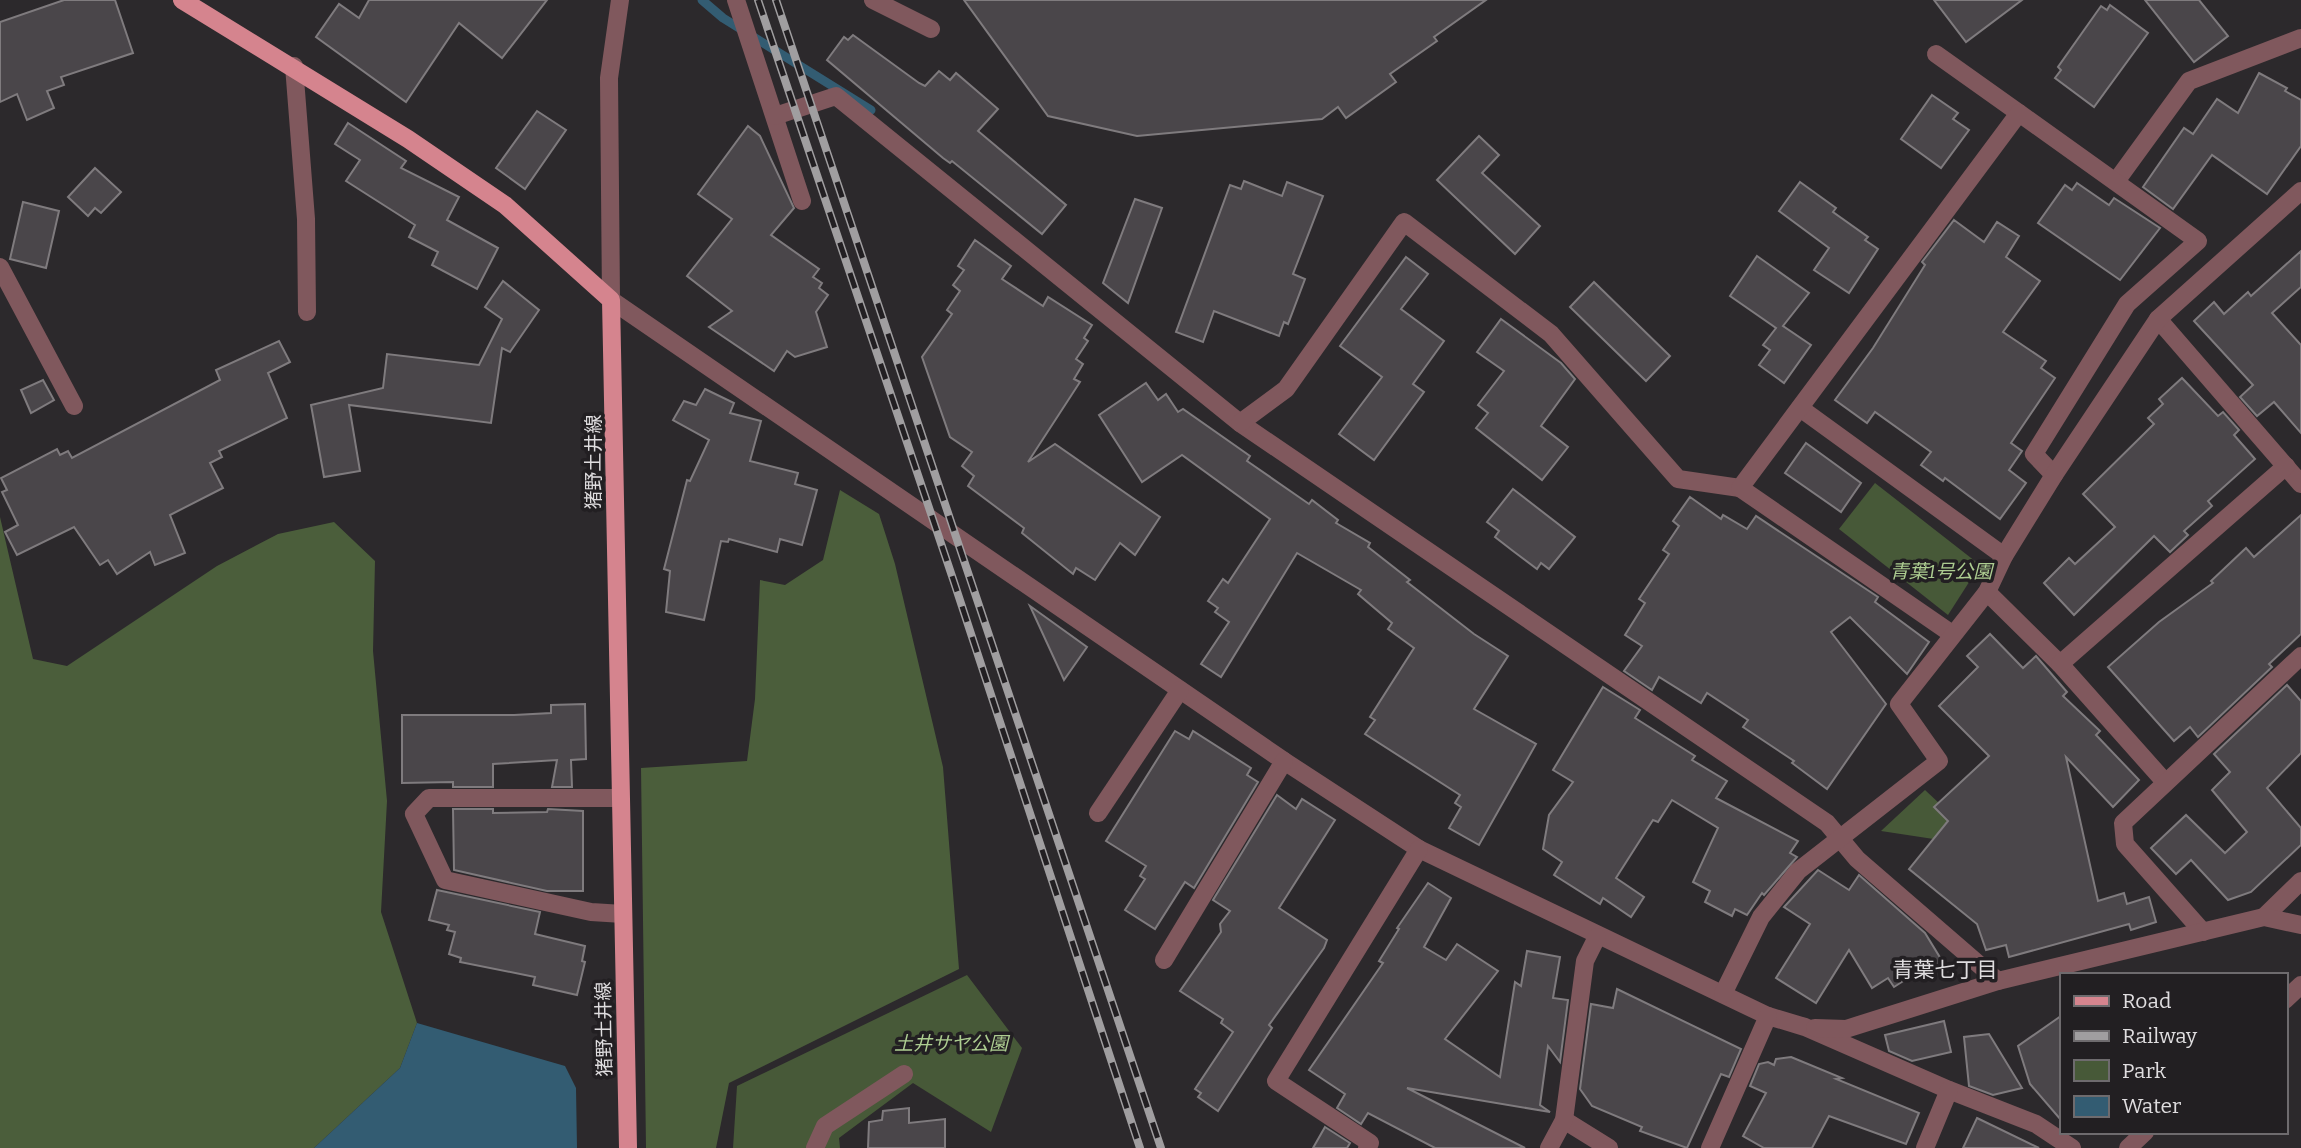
<svg xmlns="http://www.w3.org/2000/svg" width="2301" height="1148" viewBox="0 0 2301 1148" font-family="Bitter,'Noto Sans JP',serif">
<style>
.green{fill:#475938}
.forest{fill:#4b5e3b}
.water{fill:#335c72}
.lines{fill:none;stroke-linecap:round;stroke-linejoin:round}
.stream{stroke:#335c72;stroke-width:9}
.building{fill:#4a464a;stroke:#7f7b7e;stroke-width:2}
.minor{stroke:#80585d;stroke-width:18}
.major{stroke:#d5848e;stroke-width:18}
.rail-casing{stroke:#a09ea0;stroke-width:8}
.rail{stroke:#221f22;stroke-width:5;stroke-dasharray:16;stroke-linecap:butt}
.labels{text-anchor:middle;dominant-baseline:central;stroke-width:7;stroke-linejoin:round;paint-order:stroke}
.street-label{font-size:19px;fill:#dfdddf;stroke:#221f22}
.park-label{font-size:19px;font-style:italic;fill:#adcd91;stroke:#221f22}
.neighbourhood-label{font-size:21px;fill:#dfdddf;stroke:#221f22}
</style>
<rect width="100%" height="100%" fill="#2c292c"/>
<g class="green">
<polygon points="1875,483 1980,565 1948,615 1839,529"/>
<polygon points="1925,790 1986,847 1881,831"/>
<polygon points="967,975 1022,1048 991,1132 913,1083 839,1138 840,1148 733,1148 737,1086"/>
</g>
<g class="forest">
<polygon points="840,490 879,514 895,564 943,767 959,969 729,1083 716,1148 646,1148 641,768 747,761 755,699 760,580 785,585 823,560"/>
<polygon points="0,517 33,659 67,666 217,566 278,534 334,522 375,561 373,651 387,801 381,912 417,1023 400,1068 314,1148 0,1148"/>
</g>
<polygon class="water" points="417,1023 565,1066 576,1088 577,1148 314,1148 400,1068"/>
<g class="lines">
<polyline class="stream" points="702,0 723,18 871,110"/>
</g>
<g class="building">
<polygon points="64,0 115,0 133,53 61,77 64,85 47,91 54,108 27,120 17,94 0,102 0,22"/>
<polygon points="369,0 547,0 502,58 459,23 406,102 316,37 339,4 359,18"/>
<polygon points="964,0 1486,0 1434,37 1437,41 1390,74 1396,82 1346,118 1338,107 1322,119 1137,136 1048,116"/>
<polygon points="1934,0 2022,0 1966,42"/>
<polygon points="2145,0 2199,0 2228,36 2194,62"/>
<polygon points="2110,5 2148,33 2094,107 2055,78 2061,70 2058,67 2101,6 2107,10"/>
<polygon points="853,35 919,83 925,86 939,71 950,80 956,73 998,109 978,131 1066,205 1042,234 952,161 950,163 943,158 827,60 844,37 848,40"/>
<polygon points="2259,73 2287,88 2285,91 2301,100 2301,146 2267,194 2212,155 2173,209 2143,187 2184,128 2193,134 2217,99 2238,113"/>
<polygon points="1932,95 1958,113 1953,119 1969,130 1941,168 1901,139"/>
<polygon points="537,111 566,130 525,189 496,168"/>
<polygon points="348,123 406,161 401,168 459,197 447,220 498,248 477,289 432,265 438,252 409,237 415,225 346,181 360,160 335,144"/>
<polygon points="748,126 760,136 794,208 771,235 819,269 813,277 822,283 819,288 828,295 816,312 827,347 795,357 787,351 774,371 709,327 732,311 687,276 732,219 698,194"/>
<polygon points="1479,136 1499,155 1482,173 1540,226 1515,254 1437,180"/>
<polygon points="95,168 121,192 101,213 95,208 88,216 68,197"/>
<polygon points="1244,181 1282,196 1287,182 1323,196 1293,274 1305,279 1288,324 1284,322 1279,336 1214,311 1203,342 1176,332 1230,185 1241,189"/>
<polygon points="1800,182 1836,208 1833,212 1868,237 1865,240 1878,249 1849,293 1814,270 1829,248 1779,211"/>
<polygon points="2077,183 2109,205 2114,198 2160,228 2120,280 2038,223 2065,185 2072,190"/>
<polygon points="1135,199 1162,208 1128,303 1103,283"/>
<polygon points="23,202 59,211 46,268 10,259"/>
<polygon points="1954,220 1984,242 1997,222 2019,236 2006,257 2040,281 2003,332 2046,361 2041,368 2055,378 2011,443 2022,451 2009,470 2026,483 2000,519 1945,478 1943,481 1921,465 1931,452 1875,412 1867,423 1835,400 1873,348 1925,265 1922,262"/>
<polygon points="975,240 1011,266 1002,279 1043,306 1048,297 1092,325 1084,338 1088,341 1076,359 1083,364 1074,379 1080,382 1028,462 1055,444 1160,517 1135,555 1120,543 1095,580 1076,568 1073,574 1022,533 1024,528 968,486 974,476 962,466 972,452 950,437 922,357 952,314 947,310 960,291 953,285 964,270 958,266"/>
<polygon points="2301,251 2301,287 2272,313 2301,345 2301,433 2274,402 2257,416 2240,397 2253,385 2194,321 2214,302 2224,314 2248,292 2251,296"/>
<polygon points="1757,256 1809,293 1783,326 1811,345 1784,383 1759,365 1770,350 1763,345 1776,328 1730,296"/>
<polygon points="1406,257 1428,274 1401,309 1444,341 1413,384 1424,392 1374,460 1339,434 1382,377 1340,346"/>
<polygon points="503,281 539,310 510,352 502,348 491,423 349,405 360,471 324,477 311,405 383,388 387,354 479,365 502,319 485,307"/>
<polygon points="1594,282 1670,356 1646,381 1570,307"/>
<polygon points="1501,319 1561,363 1575,379 1541,426 1568,447 1542,480 1476,428 1488,413 1478,405 1504,371 1477,352"/>
<polygon points="279,341 290,362 268,373 287,418 219,451 222,457 210,463 223,488 170,515 185,553 155,565 150,552 117,574 108,560 100,565 74,527 17,555 5,532 18,525 2,492 7,490 1,478 57,449 60,455 68,451 72,458 220,380 216,370"/>
<polygon points="2182,378 2218,416 2223,412 2239,430 2234,435 2255,459 2208,501 2212,506 2184,531 2188,535 2170,552 2154,536 2074,615 2044,583 2069,558 2075,564 2115,527 2083,494 2154,424 2148,418 2163,404 2159,399"/>
<polygon points="43,380 54,400 31,413 21,390"/>
<polygon points="1146,383 1158,400 1166,394 1178,412 1183,409 1250,456 1247,461 1309,504 1312,500 1338,520 1336,523 1370,543 1368,547 1410,580 1407,582 1474,634 1508,656 1474,709 1536,744 1479,845 1449,828 1461,807 1455,803 1460,795 1365,734 1375,720 1370,717 1414,648 1388,629 1392,623 1358,594 1361,590 1297,553 1221,677 1201,664 1229,622 1215,612 1218,608 1208,601 1223,579 1228,583 1270,519 1182,455 1142,482 1099,415"/>
<polygon points="705,389 734,403 730,413 761,421 750,461 798,473 795,484 817,490 802,545 780,539 777,552 729,539 728,542 721,541 704,620 666,612 670,571 664,569 687,480 690,481 709,440 673,420 684,401 696,405"/>
<polygon points="1806,443 1861,483 1841,512 1785,473"/>
<polygon points="1513,489 1575,537 1549,569 1541,563 1537,569 1513,551 1495,537 1499,531 1487,522"/>
<polygon points="1690,497 1721,519 1723,515 1747,529 1756,516 1878,597 1875,602 1929,642 1907,674 1850,617 1831,632 1886,704 1827,789 1792,763 1794,761 1743,727 1748,720 1707,693 1701,703 1659,677 1652,690 1624,671 1642,646 1625,635 1645,603 1639,599 1669,554 1663,550 1679,526 1673,521"/>
<polygon points="2301,515 2301,634 2269,664 2272,667 2198,737 2190,727 2174,741 2108,667 2159,622 2213,583 2211,581 2246,548 2254,557"/>
<polygon points="1030,606 1087,647 1064,680"/>
<polygon points="1990,634 2023,668 2036,656 2067,692 2063,696 2100,731 2096,735 2139,780 2113,807 2066,757 2098,901 2124,893 2127,904 2149,897 2156,922 2131,930 2129,924 2009,957 2006,945 1986,950 1977,924 1909,869 1948,821 1934,807 1989,756 1939,706 1978,667 1967,656"/>
<polygon points="2287,685 2301,701 2301,753 2267,788 2301,828 2301,845 2251,892 2228,900 2191,860 2176,874 2151,848 2186,815 2225,853 2247,832 2212,790 2230,772 2214,754"/>
<polygon points="1603,687 1640,710 1635,718 1695,756 1692,760 1727,781 1716,798 1798,841 1790,853 1797,857 1764,895 1762,893 1747,915 1735,909 1732,916 1705,902 1710,891 1693,882 1718,828 1672,800 1658,822 1653,820 1616,878 1644,897 1631,917 1603,898 1600,904 1554,875 1562,862 1543,849 1549,815 1573,782 1553,770"/>
<polygon points="585,704 586,759 571,760 572,787 552,787 557,760 493,764 493,787 453,787 453,782 402,783 402,715 514,715 551,713 551,705"/>
<polygon points="1175,731 1189,739 1193,731 1251,768 1247,775 1258,782 1194,888 1185,882 1155,929 1125,910 1145,879 1140,876 1146,866 1106,841"/>
<polygon points="1277,795 1296,809 1302,799 1335,820 1279,908 1327,940 1324,948 1269,1025 1272,1028 1218,1111 1198,1097 1201,1093 1195,1089 1233,1032 1221,1023 1223,1019 1180,991 1221,932 1220,924 1230,911 1213,900"/>
<polygon points="453,809 493,809 493,813 547,812 548,809 583,811 583,891 547,891 454,870"/>
<polygon points="1818,870 1849,890 1859,875 1925,933 1944,964 1920,979 1916,973 1894,987 1888,978 1872,988 1849,950 1816,1003 1776,978 1810,924 1784,907"/>
<polygon points="1428,883 1451,898 1424,947 1446,960 1457,944 1498,971 1445,1039 1500,1077 1515,982 1521,986 1527,951 1560,957 1553,998 1568,1000 1560,1062 1548,1046 1540,1105 1550,1112 1407,1088 1525,1148 1435,1148 1368,1113 1361,1124 1337,1108 1345,1094 1309,1070 1383,963 1379,961 1399,929 1397,928"/>
<polygon points="437,890 540,912 535,934 585,946 582,961 585,962 577,995 533,985 535,977 460,962 461,958 449,954 455,932 447,930 449,925 429,920"/>
<polygon points="1617,989 1741,1049 1729,1077 1721,1074 1687,1148 1640,1131 1642,1127 1592,1106 1580,1089 1591,1004 1613,1008"/>
<polygon points="2061,1016 2061,1120 2030,1084 2018,1046"/>
<polygon points="1944,1021 1951,1052 1912,1061 1889,1051 1885,1035"/>
<polygon points="1989,1034 2022,1088 1993,1095 1969,1086 1964,1037"/>
<polygon points="1791,1057 1842,1078 1836,1079 1919,1113 1906,1144 1829,1116 1812,1148 1764,1148 1743,1136 1766,1093 1750,1086 1759,1064 1768,1062 1774,1065 1776,1059"/>
<polygon points="909,1108 909,1123 945,1119 945,1148 868,1148 869,1122 882,1120 883,1111"/>
<polygon points="1977,1118 2039,1148 1963,1148"/>
<polygon points="1325,1127 1350,1143 1347,1148 1313,1148"/>
</g>
<g class="lines">
<g class="minor">
<polyline points="620,0 609,78 611,300 1284,761 1419,849 1768,1016 1805,1027 1949,1090 2036,1124 2072,1148"/>
<polyline points="736,0 802,201"/>
<polyline points="873,0 931,29"/>
<polyline points="1936,54 2019,113"/>
<polyline points="294,66 306,219 307,312"/>
<polyline points="775,116 836,96 1240,423 1827,823 1857,859 1998,981"/>
<polyline points="2117,180 2189,81 2301,38"/>
<polyline points="0,267 74,406"/>
<polyline points="2158,319 2301,484"/>
<polyline points="1800,408 2004,556"/>
<polyline points="1240,423 1286,389 1404,222 1551,334 1678,479 1740,488"/>
<polyline points="1987,592 2060,664 2165,782"/>
<polyline points="1952,634 1740,488 2019,113 2198,241 2127,304 2034,454 2054,475"/>
<polyline points="2060,664 2286,466"/>
<polyline points="620,798 429,798 414,814 445,880 591,912 623,914"/>
<polyline points="1098,813 1180,690"/>
<polyline points="2264,917 2301,881"/>
<polyline points="2203,932 2125,844 2123,823 2301,656"/>
<polyline points="1164,960 1284,761"/>
<polyline points="1723,994 1761,917 1798,871 1939,761 1899,704 1987,592 2004,556 2054,475 2158,319 2301,191"/>
<polyline points="2285,1000 2301,985"/>
<polyline points="1815,1028 1846,1029 1998,981 2264,917 2301,925"/>
<polyline points="1564,1120 1609,1148"/>
<polyline points="815,1148 825,1126 904,1074"/>
<polyline points="1367,1148 1370,1143 1276,1081 1419,849"/>
<polyline points="1549,1148 1564,1120 1585,961 1597,937"/>
<polyline points="1710,1148 1768,1016"/>
<polyline points="1925,1148 1949,1090"/>
<polyline points="2128,1148 2145,1132"/>
</g>
<polyline class="major" points="182,0 408,139 505,205 611,300 628,1148"/>
<defs>
<g id="rail">
<polyline points="758,0 953,579 1140,1148"/>
<polyline points="776,0 1161,1148"/>
</g>
</defs>
<use href="#rail" class="rail-casing"/>
<use href="#rail" class="rail"/>
</g>
<g class="labels">
<g class="street-label">
<text transform="translate(593 462) rotate(-90)">猪野土井線</text>
<text transform="translate(604 1029) rotate(-91)">猪野土井線</text>
</g>
<g class="park-label">
<text x="1941" y="571">青葉1号公園</text>
<text x="951" y="1043">土井サヤ公園</text>
</g>
<g class="neighbourhood-label">
<text x="1945" y="970">青葉七丁目</text>
</g>
</g>
<rect x="2060" y="973" width="228" height="161" fill="#221f22" stroke="#6e6b6e" stroke-width="2"/>
<rect x="2074" y="996" width="35" height="10" fill="#d5848e" stroke="#6e6b6e" stroke-width="2"/>
<text x="2122" y="1008" font-size="21" fill="#dfdddf">Road</text>
<rect x="2074" y="1031" width="35" height="10" fill="#a09ea0" stroke="#6e6b6e" stroke-width="2"/>
<text x="2122" y="1043" font-size="21" fill="#dfdddf">Railway</text>
<rect x="2074" y="1060" width="35" height="21" fill="#475938" stroke="#6e6b6e" stroke-width="2"/>
<text x="2122" y="1078" font-size="21" fill="#dfdddf">Park</text>
<rect x="2074" y="1096" width="35" height="21" fill="#335c72" stroke="#6e6b6e" stroke-width="2"/>
<text x="2122" y="1113" font-size="21" fill="#dfdddf">Water</text>
</svg>
